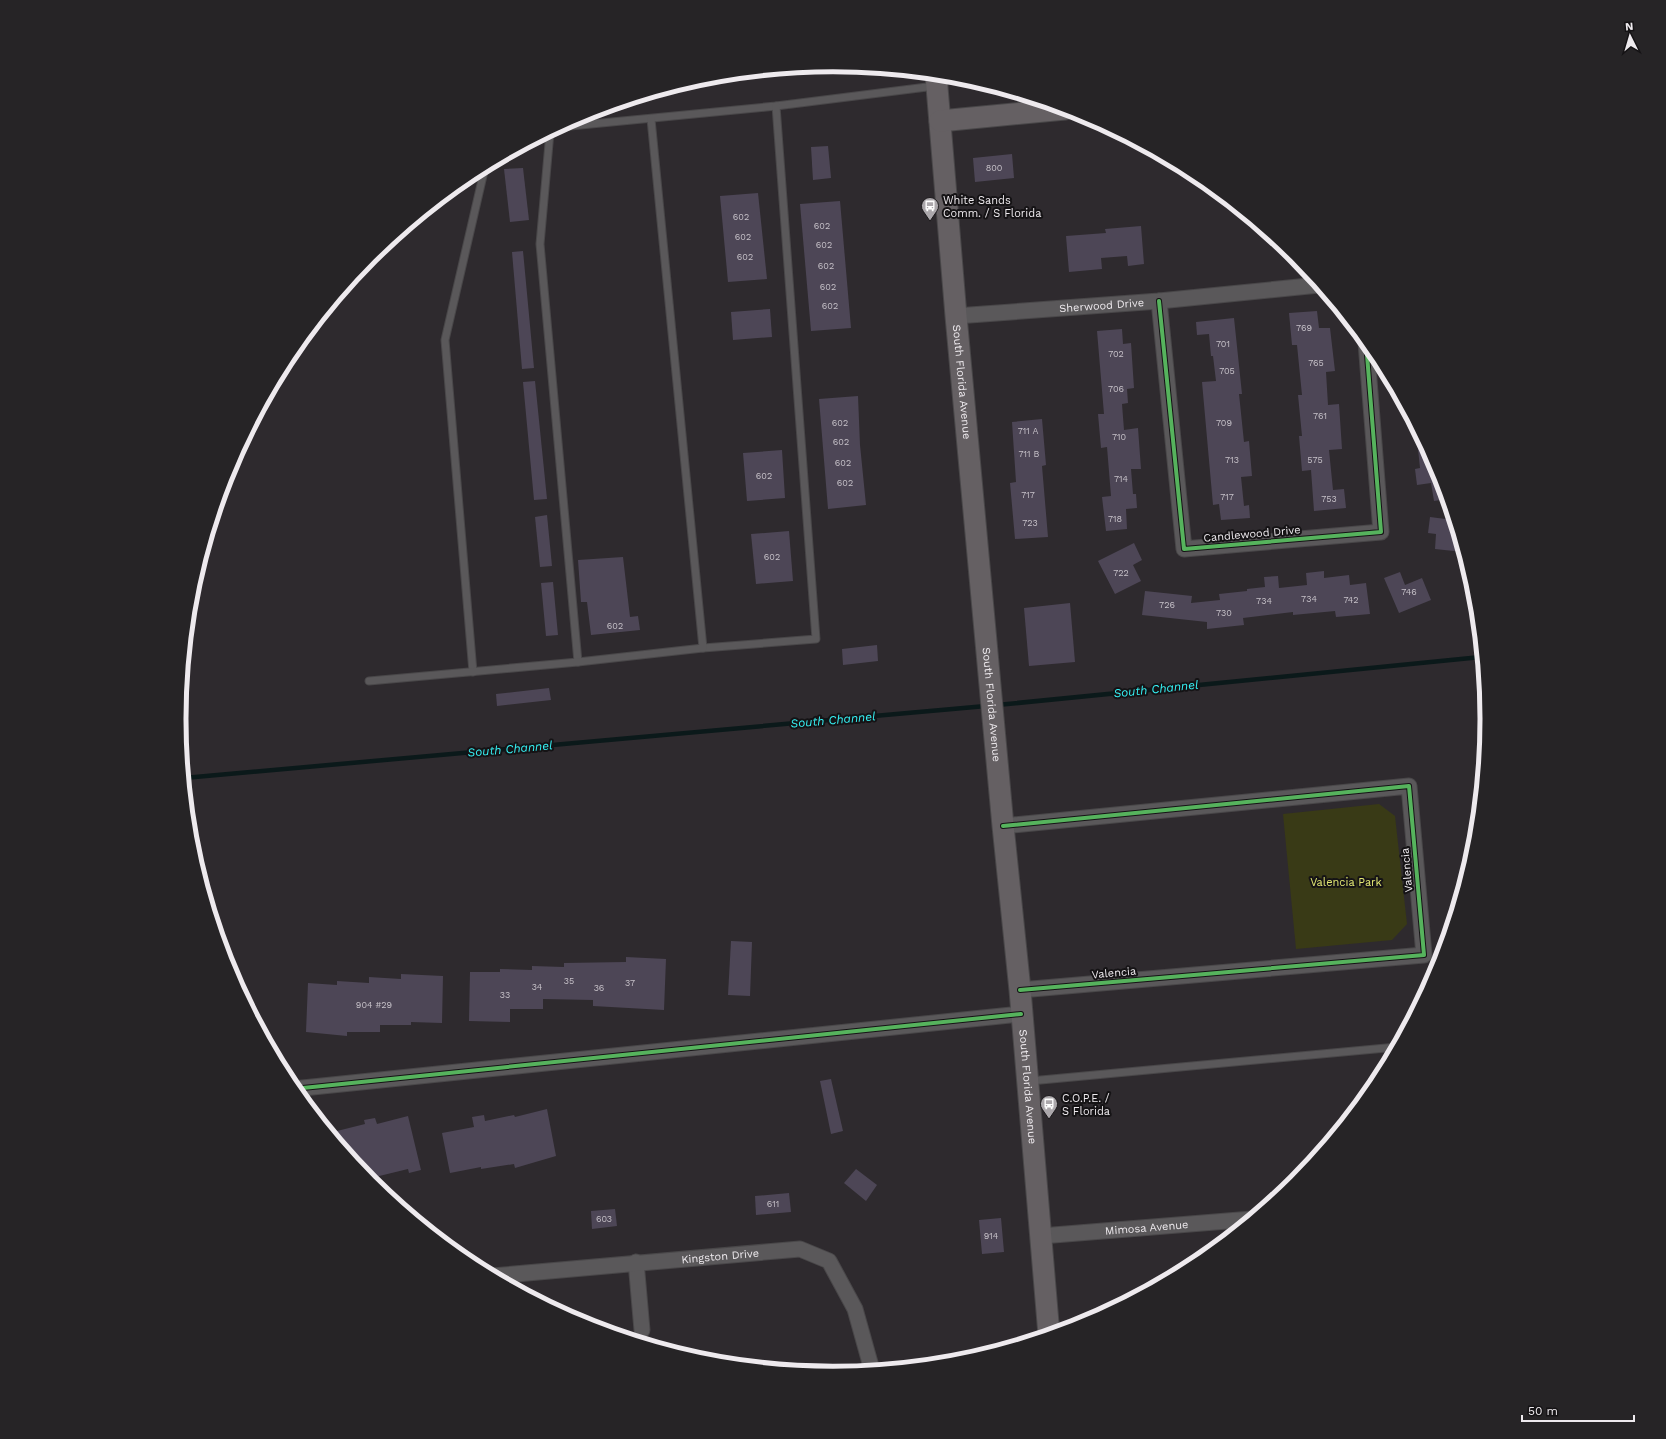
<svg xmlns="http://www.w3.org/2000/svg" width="1666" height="1439" viewBox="0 0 1666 1439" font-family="'Work Sans',sans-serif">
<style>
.green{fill:#393a16}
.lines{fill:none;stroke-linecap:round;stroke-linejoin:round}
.stream{stroke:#0b191a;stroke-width:4.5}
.building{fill:#4d4656}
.lane-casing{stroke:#494749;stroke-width:9}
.street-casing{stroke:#494749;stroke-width:17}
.secondary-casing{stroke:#494749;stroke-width:23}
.lane{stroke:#5a585a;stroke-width:7}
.street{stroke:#5a585a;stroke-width:15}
.secondary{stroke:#656063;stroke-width:21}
.cycleway-casing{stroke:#151315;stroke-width:6}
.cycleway{stroke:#56b35d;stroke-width:4}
.labels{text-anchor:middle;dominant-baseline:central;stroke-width:4;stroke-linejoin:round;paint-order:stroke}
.number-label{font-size:9px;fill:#c6c1c8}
.poi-label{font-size:11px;fill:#eeeaee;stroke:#151315;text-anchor:start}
.street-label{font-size:11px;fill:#eeeaee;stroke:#151315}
.park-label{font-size:11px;fill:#e4e974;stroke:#151315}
.water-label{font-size:12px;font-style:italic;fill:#36f3f6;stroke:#151315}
.rim{fill:none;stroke:#eeeaee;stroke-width:5}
</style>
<rect width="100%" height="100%" fill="#2e2a2e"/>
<polygon class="green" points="1379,804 1395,816 1407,924 1392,940 1296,949 1283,814"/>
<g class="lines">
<g class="stream">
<polyline points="997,705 1481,657"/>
<polyline points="184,778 986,706"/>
</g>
</g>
<g class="building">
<polygon points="828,146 831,178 813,180 811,147"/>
<polygon points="1012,154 1014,178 975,182 973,158"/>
<polygon points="523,168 529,220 510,222 504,169"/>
<polygon points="758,193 767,279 728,282 720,196"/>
<polygon points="840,201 851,328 811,331 800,204"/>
<polygon points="1141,226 1144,264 1128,266 1127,256 1101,258 1102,269 1069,272 1066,236 1106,233 1105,229"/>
<polygon points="523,251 534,368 522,369 512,252"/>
<polygon points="770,309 772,337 733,340 731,312"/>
<polygon points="1317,311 1319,328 1330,328 1335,371 1326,372 1328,405 1339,404 1342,449 1329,450 1333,490 1344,489 1346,508 1314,511 1311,470 1302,471 1299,436 1302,436 1298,395 1302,395 1297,345 1292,345 1289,313"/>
<polygon points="1234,318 1242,394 1239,394 1244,442 1249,441 1252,476 1241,477 1244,506 1249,505 1250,518 1221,520 1219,504 1213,505 1202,382 1216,381 1213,356 1211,356 1209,334 1197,335 1196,322"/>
<polygon points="1122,329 1123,344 1131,343 1134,388 1127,389 1128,403 1122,404 1124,430 1138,428 1141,469 1131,469 1133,494 1136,494 1137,508 1126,509 1127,529 1106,531 1102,497 1111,496 1107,447 1101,448 1098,414 1104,414 1097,331"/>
<polygon points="535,381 547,499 534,500 523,382"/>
<polygon points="858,396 860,445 866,505 828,509 819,399"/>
<polygon points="1042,419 1046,465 1042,466 1048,537 1015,539 1010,483 1016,482 1012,422"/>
<polygon points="1416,430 1438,469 1447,499 1434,501 1431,483 1417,485 1415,469 1420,468"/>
<polygon points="782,450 785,498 747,501 743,453"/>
<polygon points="547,515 552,566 540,567 535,517"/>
<polygon points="1430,517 1453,520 1463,552 1435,549 1436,534 1428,533"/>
<polygon points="789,531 793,581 756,584 751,534"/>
<polygon points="1134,543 1142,560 1133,565 1141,581 1115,594 1098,561"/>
<polygon points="623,557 630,617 638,616 640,630 591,635 587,602 581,602 578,560"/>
<polygon points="1324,571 1324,578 1349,575 1350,585 1366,583 1370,614 1336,617 1335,611 1293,615 1293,612 1243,618 1244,625 1207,629 1207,622 1142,615 1145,591 1192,596 1191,603 1220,600 1219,594 1247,591 1247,589 1265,587 1264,577 1278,576 1279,588 1307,585 1306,573"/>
<polygon points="1400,572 1405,585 1422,578 1431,600 1399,613 1384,578"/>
<polygon points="553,582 558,635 546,636 541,583"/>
<polygon points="1070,603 1075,662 1029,666 1024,608"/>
<polygon points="877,645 878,661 843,665 842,649"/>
<polygon points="549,688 551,700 497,706 496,694"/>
<polygon points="731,941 752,942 750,996 728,995"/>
<polygon points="626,957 666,959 664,1010 593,1006 593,1000 543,999 543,1009 510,1009 510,1022 469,1021 470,972 500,972 500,969 532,970 532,966 564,967 564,963 626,962"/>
<polygon points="401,974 443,976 442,1023 411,1022 411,1025 380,1025 380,1032 347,1032 347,1036 306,1032 308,983 337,985 337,981 369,983 369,977 401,979"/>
<polygon points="831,1079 843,1131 831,1134 820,1081"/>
<polygon points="547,1109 556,1156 515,1168 514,1164 481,1169 481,1167 450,1173 442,1133 474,1127 472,1117 484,1115 485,1121 514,1115 515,1117"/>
<polygon points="408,1116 421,1170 409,1173 408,1169 367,1179 335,1139 333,1132 365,1124 364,1120 375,1118 377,1124"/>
<polygon points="856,1169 877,1185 866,1201 844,1183"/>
<polygon points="789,1193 791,1212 756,1215 755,1196"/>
<polygon points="615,1209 617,1226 592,1229 591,1211"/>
<polygon points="1001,1218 1004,1252 982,1254 979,1220"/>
</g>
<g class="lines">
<defs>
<g id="lane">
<polyline points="560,127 776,106 935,86"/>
<polyline points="550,132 540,244 578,662"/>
<polyline points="703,648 816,639 776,106"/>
<polyline points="473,672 445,340 485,167"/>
<polyline points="369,681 578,662 703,648 651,119"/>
<polyline points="1030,1081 1397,1047"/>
</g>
<g id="street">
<polyline points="1159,301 1184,549 1381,532 1366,342"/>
<path id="s1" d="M 956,316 L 1159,301 L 1319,285"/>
<polyline points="1003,826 1409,786 1424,955 1020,990"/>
<polyline points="293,1089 1021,1014"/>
<path id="s2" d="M 1041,1236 L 1252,1219"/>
<polyline points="636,1262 642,1330"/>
<path id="s3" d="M 492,1276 L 800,1249 L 829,1261 L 855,1309 L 872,1370"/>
</g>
<g id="secondary">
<path id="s4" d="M 936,75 L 956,316 L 1003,826 L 1020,990 L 1049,1335"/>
<polyline points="940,121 1065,109"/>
</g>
</defs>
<use href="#lane" class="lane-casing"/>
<use href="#street" class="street-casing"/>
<use href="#secondary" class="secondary-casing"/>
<use href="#lane" class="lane"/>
<use href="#street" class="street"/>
<use href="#secondary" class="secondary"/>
<defs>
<g id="cycleway">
<polyline points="1159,301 1184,549 1381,532 1366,342"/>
<polyline points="1003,826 1409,786 1424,955 1020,990"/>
<polyline points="293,1089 1021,1014"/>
</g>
</defs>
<use href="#cycleway" class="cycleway-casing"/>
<use href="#cycleway" class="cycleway"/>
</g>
<defs>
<symbol id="bus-pin" viewBox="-11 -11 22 30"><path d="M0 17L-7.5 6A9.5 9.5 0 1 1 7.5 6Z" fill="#aba7ab" stroke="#151315"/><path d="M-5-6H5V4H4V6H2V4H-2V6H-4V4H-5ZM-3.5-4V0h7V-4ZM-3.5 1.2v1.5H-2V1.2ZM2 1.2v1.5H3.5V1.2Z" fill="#fff"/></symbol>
</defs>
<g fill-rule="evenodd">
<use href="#bus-pin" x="920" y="196" width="20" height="27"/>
<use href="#bus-pin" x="1039" y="1094" width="20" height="27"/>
</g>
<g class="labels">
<g class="number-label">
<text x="994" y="168">800</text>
<text x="741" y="217">602</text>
<text x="822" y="226">602</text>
<text x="743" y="237">602</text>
<text x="824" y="245">602</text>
<text x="745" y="257">602</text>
<text x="826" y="266">602</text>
<text x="828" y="287">602</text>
<text x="830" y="306">602</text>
<text x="1304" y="328">769</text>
<text x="1223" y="344">701</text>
<text x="1116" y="354">702</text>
<text x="1316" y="363">765</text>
<text x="1227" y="371">705</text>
<text x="1116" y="389">706</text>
<text x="1320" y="416">761</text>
<text x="840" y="423">602</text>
<text x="1224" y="423">709</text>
<text x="1028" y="431">711 A</text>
<text x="1119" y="437">710</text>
<text x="841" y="442">602</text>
<text x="1029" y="454">711 B</text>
<text x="1232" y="460">713</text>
<text x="1315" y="460">575</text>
<text x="843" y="463">602</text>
<text x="764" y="476">602</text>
<text x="1121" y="479">714</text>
<text x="845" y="483">602</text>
<text x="1028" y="495">717</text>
<text x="1227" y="497">717</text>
<text x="1329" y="499">753</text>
<text x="1115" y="519">718</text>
<text x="1030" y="523">723</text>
<text x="772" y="557">602</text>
<text x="1121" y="573">722</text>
<text x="1409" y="592">746</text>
<text x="1309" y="599">734</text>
<text x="1351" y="600">742</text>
<text x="1264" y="601">734</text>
<text x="1167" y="605">726</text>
<text x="1224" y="613">730</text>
<text x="615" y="626">602</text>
<text x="569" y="981">35</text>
<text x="630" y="983">37</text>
<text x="537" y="987">34</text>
<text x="599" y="988">36</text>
<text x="505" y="995">33</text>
<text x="374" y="1005">904 #29</text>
<text x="773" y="1204">611</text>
<text x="604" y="1219">603</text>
<text x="991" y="1236">914</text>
</g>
<g class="poi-label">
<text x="943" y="200">White Sands<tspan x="943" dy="13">Comm. / S Florida</tspan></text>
<text x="1062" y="1098">C.O.P.E. /<tspan x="1062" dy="13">S Florida</tspan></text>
</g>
<g class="street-label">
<text stroke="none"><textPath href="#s1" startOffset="146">Sherwood Drive</textPath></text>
<text stroke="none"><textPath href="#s4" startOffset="308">South Florida Avenue</textPath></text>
<text transform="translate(1252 534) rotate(-5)">Candlewood Drive</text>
<text stroke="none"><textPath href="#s4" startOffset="632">South Florida Avenue</textPath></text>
<text transform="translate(1407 870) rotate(-95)">Valencia</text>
<text transform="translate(1114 973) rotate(-5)">Valencia</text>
<text stroke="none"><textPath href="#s4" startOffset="1016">South Florida Avenue</textPath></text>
<text stroke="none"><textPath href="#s2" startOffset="106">Mimosa Avenue</textPath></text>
<text stroke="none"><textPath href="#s3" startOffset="229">Kingston Drive</textPath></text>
</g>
<g class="park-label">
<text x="1346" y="882">Valencia Park</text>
</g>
<g class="water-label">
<text transform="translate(1156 689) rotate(-6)">South Channel</text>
<text transform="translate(833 720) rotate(-5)">South Channel</text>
<text transform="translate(510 749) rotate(-5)">South Channel</text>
</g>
</g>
<path d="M0 0H1666V1439H0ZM186 719a647 647 0 1 1 1294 0a647 647 0 1 1-1294 0Z" fill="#262426" fill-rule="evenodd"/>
<path class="rim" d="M186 719a647 647 0 1 1 1294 0a647 647 0 1 1-1294 0Z"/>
<g transform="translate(1630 36) rotate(355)" stroke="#151315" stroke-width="3" paint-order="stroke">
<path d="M0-3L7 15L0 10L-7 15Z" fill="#eeeaee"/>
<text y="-6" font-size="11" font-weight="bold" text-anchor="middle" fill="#eeeaee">N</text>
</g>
<path d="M1522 1415v6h112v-6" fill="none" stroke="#eeeaee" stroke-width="2"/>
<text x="1528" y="1415" font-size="12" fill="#eeeaee" stroke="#151315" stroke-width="3" paint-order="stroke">50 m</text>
</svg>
